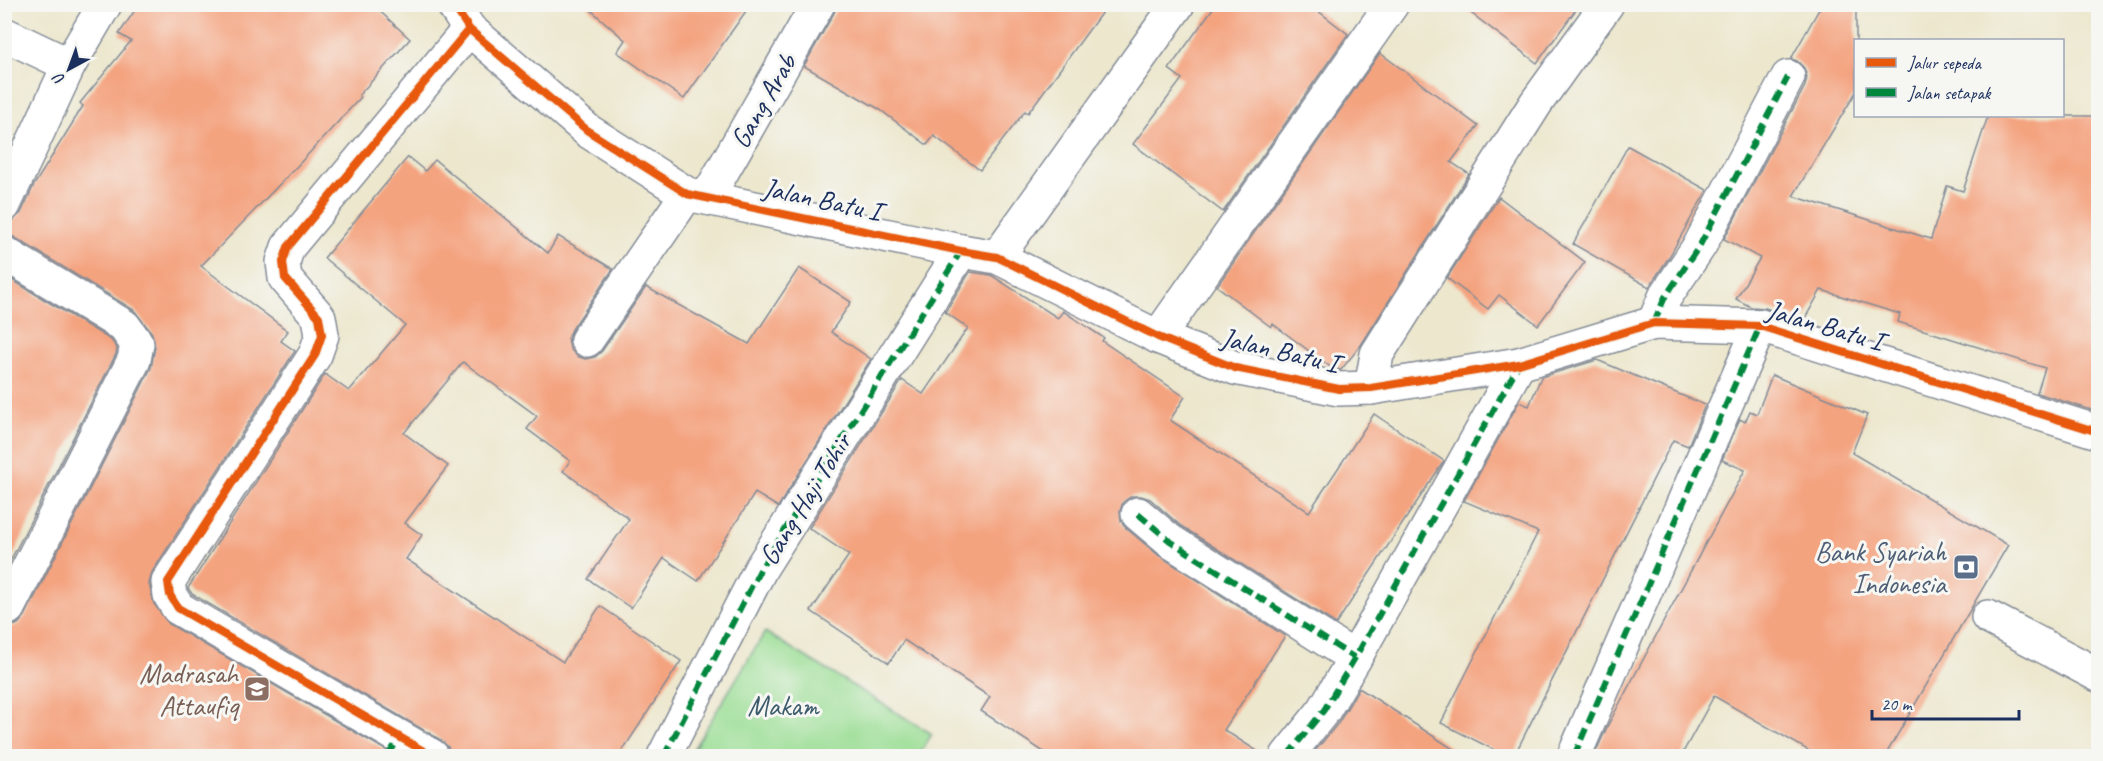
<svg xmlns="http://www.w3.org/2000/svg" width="2103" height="761" viewBox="0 0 2103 761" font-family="Caveat,sans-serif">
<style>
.green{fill:#9bde95;stroke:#5b867a;stroke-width:1.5}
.building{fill:#f4a37f}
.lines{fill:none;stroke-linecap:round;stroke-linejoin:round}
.minor-casing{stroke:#848b96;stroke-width:36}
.minor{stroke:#fff;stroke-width:33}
.quiet{stroke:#00873e;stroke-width:6;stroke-dasharray:12 6;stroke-linecap:butt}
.cycleway-casing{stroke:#f6f6f2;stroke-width:11}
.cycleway{stroke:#e8590c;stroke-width:8}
.labels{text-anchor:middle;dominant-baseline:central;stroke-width:6;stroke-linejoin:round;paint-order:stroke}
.street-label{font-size:28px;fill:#1b2f5e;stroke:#f6f6f2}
.service-label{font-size:28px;fill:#4e5e75;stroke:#f6f6f2;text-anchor:end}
.education-label{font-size:28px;fill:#785e54;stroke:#f6f6f2;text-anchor:end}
.park-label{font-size:28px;fill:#3b5b6c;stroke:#f6f6f2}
</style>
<rect width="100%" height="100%" fill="#f6f6f2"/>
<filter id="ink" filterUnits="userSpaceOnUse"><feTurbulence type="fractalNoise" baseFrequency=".0167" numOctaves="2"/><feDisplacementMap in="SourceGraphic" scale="12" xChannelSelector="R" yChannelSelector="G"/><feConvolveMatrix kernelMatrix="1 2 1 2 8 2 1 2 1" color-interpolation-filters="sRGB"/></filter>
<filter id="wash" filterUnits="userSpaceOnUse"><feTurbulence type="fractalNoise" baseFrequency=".008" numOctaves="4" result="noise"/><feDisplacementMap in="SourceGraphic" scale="24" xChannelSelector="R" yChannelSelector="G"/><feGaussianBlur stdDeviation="1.35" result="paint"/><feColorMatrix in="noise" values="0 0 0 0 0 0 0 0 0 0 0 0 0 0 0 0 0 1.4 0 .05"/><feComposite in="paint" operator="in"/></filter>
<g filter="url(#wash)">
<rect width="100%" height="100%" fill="#ece7cd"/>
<polygon class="green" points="765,632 932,734 918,756 689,756"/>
<g id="blocks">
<g class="building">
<polygon points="139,4 372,4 410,39 359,95 361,97 301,162 201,266 288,331 281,341 295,351 152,572 149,584 154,604 169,624 396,756 4,756 4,626 10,627 18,624 25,616 151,368 155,347 152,333 134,310 14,237 4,234 4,233 11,222 21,213 34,185 83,106 80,103 131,41 119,34"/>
<polygon points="584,4 751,4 684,99 617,52 625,40"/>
<polygon points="837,4 1108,4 1028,113 1025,111 980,170 934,136 927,145 879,109 804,66 834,13"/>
<polygon points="1216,4 1309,4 1348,34 1223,212 1133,144 1182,79 1169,69"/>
<polygon points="1459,4 1580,4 1537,63"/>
<polygon points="1822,4 1856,4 1856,92 1793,196 1931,239 1947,186 1963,191 1988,116 2098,116 2098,412 2037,393 2045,368 1898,322 1900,314 1821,290 1804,320 1765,308 1751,307 1736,299 1760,258 1724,239 1805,86 1807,77 1804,68 1797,61 1791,59"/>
<polygon points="1380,53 1478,126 1451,162 1469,174 1361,345 1341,370 1332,368 1273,324 1271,327 1217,286"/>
<polygon points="1628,146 1707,190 1669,257 1649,287 1573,244"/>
<polygon points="408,157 425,171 435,160 548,253 558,236 613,269 572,329 568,338 570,349 577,356 585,359 595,357 602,351 646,287 749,344 799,268 851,302 831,332 871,359 778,507 755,493 698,581 664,558 631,608 588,579 629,519 563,471 570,461 527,429 537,416 463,362 404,433 448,466 405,523 422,535 406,559 563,662 600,606 681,661 619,756 451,756 448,747 441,740 192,594 188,588 325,374 349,391 405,325 324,258"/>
<polygon points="1499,197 1585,262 1538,325 1499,295 1488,309 1447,278"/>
<polygon points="970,272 991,275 1058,318 1063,311 1104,338 1102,341 1185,397 1170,420 1309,512 1374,414 1444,461 1336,624 1181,526 1150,499 1141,496 1132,496 1123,502 1120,511 1121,521 1126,528 1158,555 1285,636 1224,730 1265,756 1050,756 981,711 990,697 904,640 889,663 811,611 849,555 809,528 902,380 923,394 968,328 945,312"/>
<polygon points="4,275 111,340 117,348 116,354 4,573"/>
<polygon points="1597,360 1705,405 1688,446 1673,440 1514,756 1506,756 1441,723 1538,532 1464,501 1519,402 1529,406 1541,377"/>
<polygon points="1772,375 1867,415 1852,453 2008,545 1885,756 1818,756 1714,696 1681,756 1594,756 1608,725 1745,470 1722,460 1740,419 1745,422 1750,411 1757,414"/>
<polygon points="1359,688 1464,756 1311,756 1339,722"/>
</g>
</g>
</g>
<g filter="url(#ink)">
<use href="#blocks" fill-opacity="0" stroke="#848b96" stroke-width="1.5"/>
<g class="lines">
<defs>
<g id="minor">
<polyline points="453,4 469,29 588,131 687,194 961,251 997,257 1158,337 1235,368 1339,389 1371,388 1519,364 1654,323 1760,326 2098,432"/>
<polyline points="4,34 69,65"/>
<polyline points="707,198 818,4"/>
<polyline points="4,205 69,65 105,4"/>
<polyline points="4,253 124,326 137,344 134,360 8,608"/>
<polyline points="997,257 1178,4"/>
<polyline points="1654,323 1665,297 1700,245 1788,77"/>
<polyline points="1158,337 1392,4"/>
<polyline points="587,340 687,194"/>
<polyline points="1371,388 1377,354 1536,103 1607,4"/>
<polyline points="1138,514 1170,541 1355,658"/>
<polyline points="1988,617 2098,675"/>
<polyline points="432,756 178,608 170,595 168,582 315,355 322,335 319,317 285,278 283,262 288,247 469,29"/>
<polyline points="664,756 761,568 961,251"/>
<polyline points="1287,756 1324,710 1355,658 1519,364"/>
<polyline points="1574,756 1760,326"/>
</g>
</defs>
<use href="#minor" class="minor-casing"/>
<use href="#minor" class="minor"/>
<g class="quiet">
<polyline points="1654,323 1665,297 1700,245 1788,77"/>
<polyline points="1138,514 1170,541 1355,658"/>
<polyline points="388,756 399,738"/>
<polyline points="664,756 761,568 961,251"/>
<polyline points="1287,756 1324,710 1355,658 1519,364"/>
<polyline points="1574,756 1760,326"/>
</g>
<defs>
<g id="cycleway">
<polyline points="453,4 469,29 588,131 687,194 961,251 997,257 1158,337 1235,368 1339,389 1371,388 1519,364 1654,323 1760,326 2098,432"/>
<polyline points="432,756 178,608 170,595 168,582 315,355 322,335 319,317 285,278 283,262 288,247 469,29"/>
</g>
</defs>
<use href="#cycleway" class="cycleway-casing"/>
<use href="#cycleway" class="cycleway"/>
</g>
</g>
<defs>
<symbol id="bank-square" viewBox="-11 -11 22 22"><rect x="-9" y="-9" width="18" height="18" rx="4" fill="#5c6f8a" stroke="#f6f6f2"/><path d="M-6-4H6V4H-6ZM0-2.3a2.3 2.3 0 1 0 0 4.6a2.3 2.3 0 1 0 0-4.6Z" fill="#fff"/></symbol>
<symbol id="school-square" viewBox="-11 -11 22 22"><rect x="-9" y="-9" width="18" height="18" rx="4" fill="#8d6e63" stroke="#f6f6f2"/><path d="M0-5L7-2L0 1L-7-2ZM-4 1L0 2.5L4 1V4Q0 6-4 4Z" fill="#fff"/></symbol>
</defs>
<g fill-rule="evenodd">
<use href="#bank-square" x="1951" y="552" width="30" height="30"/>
<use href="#school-square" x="242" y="674" width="30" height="30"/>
</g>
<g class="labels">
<g class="street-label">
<text transform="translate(763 101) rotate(-60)">Gang Arab</text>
<text transform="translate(822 199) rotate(12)">Jalan Batu I</text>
<text transform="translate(1825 325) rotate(16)">Jalan Batu I</text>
<text transform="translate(1280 350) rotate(13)">Jalan Batu I</text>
<text transform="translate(805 499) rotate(-58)">Gang Haji Tohir</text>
</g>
<g class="service-label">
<text x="1946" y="551">Bank Syariah<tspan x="1946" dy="32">Indonesia</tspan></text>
</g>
<g class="education-label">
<text x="238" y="673">Madrasah<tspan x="238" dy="32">Attaufiq</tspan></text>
</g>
<g class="park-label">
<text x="783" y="705">Makam</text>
</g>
</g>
<rect width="2103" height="761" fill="none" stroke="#f6f6f2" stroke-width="24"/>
<rect x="1854" y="39" width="210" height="78" fill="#f6f6f2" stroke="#9ea6b7" stroke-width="1.5"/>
<rect x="1866" y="58" width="30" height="9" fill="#e8590c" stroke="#9ea6b7" stroke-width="1.5"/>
<text x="1908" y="69" font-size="18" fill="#1b2f5e">Jalur sepeda</text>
<rect x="1866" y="88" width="30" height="9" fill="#00873e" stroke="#9ea6b7" stroke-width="1.5"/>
<text x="1908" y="99" font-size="18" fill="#1b2f5e">Jalan setapak</text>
<g transform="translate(69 69) rotate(221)" stroke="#f6f6f2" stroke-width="4.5" paint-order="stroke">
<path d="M0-4.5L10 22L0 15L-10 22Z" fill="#1b2f5e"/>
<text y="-9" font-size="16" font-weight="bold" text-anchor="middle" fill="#1b2f5e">U</text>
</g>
<path d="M1872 710v9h147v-9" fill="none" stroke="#1b2f5e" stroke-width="3"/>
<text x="1881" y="710" font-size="18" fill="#1b2f5e" stroke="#f6f6f2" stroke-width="4.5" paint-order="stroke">20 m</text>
</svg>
